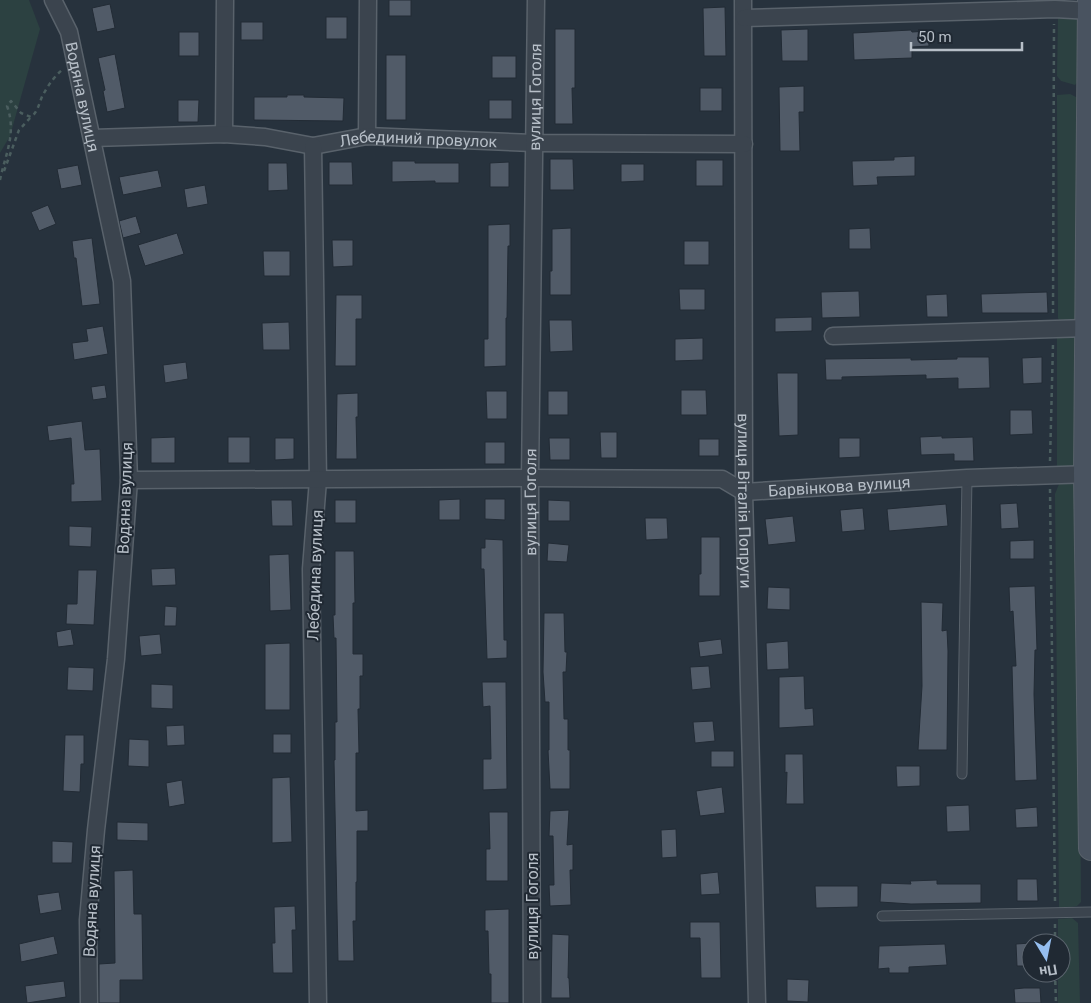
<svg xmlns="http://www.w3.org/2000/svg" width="1091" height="1003" viewBox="0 0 1091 1003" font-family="Roboto,sans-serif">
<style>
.green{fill:#2c4141}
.building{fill:#515b68;stroke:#222b35}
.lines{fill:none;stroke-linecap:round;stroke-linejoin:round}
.lane-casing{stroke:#59626b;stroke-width:11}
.street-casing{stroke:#59626b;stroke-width:19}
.secondary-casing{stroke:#59626b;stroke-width:26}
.path{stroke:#4b5e5f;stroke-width:2.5;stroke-dasharray:4 4;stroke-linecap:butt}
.lane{stroke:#3b444e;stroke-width:9}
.street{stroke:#3b444e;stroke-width:16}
.secondary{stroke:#495360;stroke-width:24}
.labels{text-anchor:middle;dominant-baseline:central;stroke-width:4;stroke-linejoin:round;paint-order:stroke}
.street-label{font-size:16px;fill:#b7bfc8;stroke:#202933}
</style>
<rect width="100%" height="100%" fill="#27323d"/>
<g class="green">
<polygon points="0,0 29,0 40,29 10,136 0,153"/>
<polygon points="1073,15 1079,22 1079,80 1075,85 1061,81 1057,76 1058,16"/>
<polygon points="1070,94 1080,99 1078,319 1073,324 1061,324 1058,318 1057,95"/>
<polygon points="1072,334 1078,338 1078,464 1073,470 1057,470 1057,336"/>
<polygon points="1064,479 1072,480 1078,485 1081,902 1077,906 1059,909 1055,494 1059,484"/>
<polygon points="1072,918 1078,923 1080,1003 1058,1003 1058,973 1061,973 1061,943 1058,943 1058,919"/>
</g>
<g class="building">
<rect x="389" y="0" width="22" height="16"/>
<polygon points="110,4 115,28 97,32 92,8"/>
<polygon points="725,7 726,56 704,56 703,8"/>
<rect x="326" y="17" width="21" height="22"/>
<rect x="241" y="22" width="22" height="18"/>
<polygon points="555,29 575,29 575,88 572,88 573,124 555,124"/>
<polygon points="808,29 808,61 782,61 781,30"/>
<polygon points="911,30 912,32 928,31 929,46 912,47 912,58 854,60 853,33"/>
<rect x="179" y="32" width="20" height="24"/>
<polygon points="115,54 125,108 107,112 103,91 105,90 98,58"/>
<rect x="386" y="55" width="20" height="65"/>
<rect x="492" y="56" width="24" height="22"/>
<polygon points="804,86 804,112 799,112 800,151 780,151 779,87"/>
<rect x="700" y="88" width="22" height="23"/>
<polygon points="287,95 304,95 304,97 344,98 343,121 254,120 254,97 287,97"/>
<polygon points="178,100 199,100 198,122 178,122"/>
<rect x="489" y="100" width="23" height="19"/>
<polygon points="915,156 915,176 877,177 878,185 853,186 852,161 894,160 894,157"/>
<polygon points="550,159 573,159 574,190 550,190"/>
<rect x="696" y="160" width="27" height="26"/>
<polygon points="392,161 415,161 415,163 459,163 459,183 435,183 435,181 392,182"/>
<polygon points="329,162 352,162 353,185 329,185"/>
<polygon points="509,162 509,187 490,187 490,163"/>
<polygon points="268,163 287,163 288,190 268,191"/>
<polygon points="621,164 644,164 644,181 621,182"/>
<polygon points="78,165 82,185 61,189 57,169"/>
<polygon points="158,170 162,187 123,195 119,177"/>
<polygon points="205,185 208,204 187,208 184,189"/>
<polygon points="48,205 56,224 39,231 31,212"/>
<polygon points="136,216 141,233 123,238 119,221"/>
<polygon points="510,224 510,246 508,246 507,318 506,318 506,366 484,367 484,339 488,339 488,225"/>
<polygon points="571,228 571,295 550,295 550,271 552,271 552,229"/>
<polygon points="870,228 871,249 849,249 849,229"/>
<polygon points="177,233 184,254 145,266 138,245"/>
<polygon points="92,238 100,304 82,306 76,258 74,258 72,241"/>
<polygon points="332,240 353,240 353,266 333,267"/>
<rect x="684" y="241" width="25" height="24"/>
<polygon points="263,251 290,251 290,276 264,276"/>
<polygon points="679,289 705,289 705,310 680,310"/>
<polygon points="859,291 860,317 822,318 821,292"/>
<polygon points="1047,292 1048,313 982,313 981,294"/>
<polygon points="947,294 948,317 927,317 926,295"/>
<polygon points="336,295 362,295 362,319 356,319 356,366 335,366"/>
<polygon points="812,317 812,331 775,332 775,318"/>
<polygon points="549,320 572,320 573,351 550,352"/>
<polygon points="289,322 290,350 263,350 262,323"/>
<polygon points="103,326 108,354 74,360 72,343 88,341 86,329"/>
<polygon points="703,338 703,360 675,361 675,339"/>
<polygon points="957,357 989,357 990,388 958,389 958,378 926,379 926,375 842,377 842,380 826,380 825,359 911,358 911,360 957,359"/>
<polygon points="1042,357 1042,383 1023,384 1022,358"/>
<polygon points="186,362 188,379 165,383 163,365"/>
<polygon points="777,373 798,373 798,435 779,436"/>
<polygon points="105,385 107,398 93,400 91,387"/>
<polygon points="681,390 706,390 707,415 681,415"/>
<polygon points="486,391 507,391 507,419 487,419"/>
<rect x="548" y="391" width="20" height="24"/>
<polygon points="358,393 358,417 356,417 357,459 336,459 337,394"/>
<polygon points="1010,410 1032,410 1033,434 1010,435"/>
<polygon points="82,421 85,450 100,449 102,501 71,502 71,484 74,484 71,438 49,441 47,426"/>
<polygon points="600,432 617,432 617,458 601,458"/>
<polygon points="942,436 942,438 973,437 974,461 954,461 954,454 921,455 920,437"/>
<polygon points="175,437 175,463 151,463 151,438"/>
<rect x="228" y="437" width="22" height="26"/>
<polygon points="275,438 294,438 294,459 275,460"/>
<polygon points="549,438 570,438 570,460 550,460"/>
<polygon points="839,438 860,438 860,457 839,458"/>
<rect x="699" y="439" width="20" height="17"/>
<rect x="485" y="442" width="20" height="22"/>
<polygon points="460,499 460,520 439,520 439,500"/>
<polygon points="485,499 505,499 505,520 485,519"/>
<polygon points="271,500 292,500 293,526 272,526"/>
<rect x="335" y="500" width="21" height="23"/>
<polygon points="548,500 570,501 570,521 548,521"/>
<polygon points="1017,503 1019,528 1001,529 1000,504"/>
<polygon points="946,504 948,526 889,531 887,509"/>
<polygon points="863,508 865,530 842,532 840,510"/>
<polygon points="793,516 796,542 768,545 765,519"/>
<polygon points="645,518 667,518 668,539 646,540"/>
<polygon points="69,526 92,527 91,547 69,546"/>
<polygon points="701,537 720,537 720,596 699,596 699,574 701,574"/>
<polygon points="485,539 503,540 504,640 507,640 507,658 487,659 484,569 481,569 481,548 485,548"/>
<polygon points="1034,540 1034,559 1010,559 1010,541"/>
<polygon points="548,543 569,545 567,562 547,561"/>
<polygon points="335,551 354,551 355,603 353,603 353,654 363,654 363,676 360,676 360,709 358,709 359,753 356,753 356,811 368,810 368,831 357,831 357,882 356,882 356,921 353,921 354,961 338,961 334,760 335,760 335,722 337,722 336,638 334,638 333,615 335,615"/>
<polygon points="289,554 291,610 270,611 269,555"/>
<polygon points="175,568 176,585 152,586 151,569"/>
<polygon points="78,570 97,570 94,625 66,624 67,604 77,604"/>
<polygon points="1035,586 1037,650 1035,650 1034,694 1037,780 1015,781 1012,666 1016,666 1013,611 1010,612 1009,587"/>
<polygon points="768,587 790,588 790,610 767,609"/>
<polygon points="921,602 943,603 942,631 947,630 948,651 947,750 918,750 922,686"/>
<polygon points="165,606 177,607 176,626 164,626"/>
<polygon points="544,613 564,613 565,652 567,652 566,672 563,672 564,719 568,719 568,750 570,750 570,789 550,789 548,750 549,750 549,702 545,702 543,672"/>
<polygon points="71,629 74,645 58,647 56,632"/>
<polygon points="160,634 162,654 141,656 139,636"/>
<polygon points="721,639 723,654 700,657 698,642"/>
<polygon points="788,641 789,669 767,670 766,643"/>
<polygon points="290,643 290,710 265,710 265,644"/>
<polygon points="709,666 711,688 692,690 690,667"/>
<polygon points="68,667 94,668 93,691 67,690"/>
<polygon points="804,676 805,709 813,708 814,726 779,728 779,677"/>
<polygon points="482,682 506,682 507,789 483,790 483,759 491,759 490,706 483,707"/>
<polygon points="151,684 173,685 173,709 151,708"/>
<polygon points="713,721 715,741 695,743 693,722"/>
<polygon points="184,725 185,745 167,746 166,726"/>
<rect x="273" y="734" width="18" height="19"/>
<polygon points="65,735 84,735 84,764 81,764 80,792 63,791"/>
<polygon points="129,739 149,740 149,767 128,766"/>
<rect x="711" y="751" width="23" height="16"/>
<polygon points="785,754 803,754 804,804 786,804 787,772 785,773"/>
<polygon points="896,766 920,766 920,786 897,787"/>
<polygon points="290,777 292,842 272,843 272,778"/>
<polygon points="182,780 185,804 169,807 166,783"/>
<polygon points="722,787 725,813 700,816 696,791"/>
<polygon points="969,805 970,831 947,832 946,806"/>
<polygon points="1037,807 1038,827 1016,828 1015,809"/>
<polygon points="569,810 567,845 573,844 573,870 570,870 571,905 550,906 549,885 554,885 553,836 549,836 550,811"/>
<polygon points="489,812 508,812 508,881 486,881 486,849 490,849"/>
<polygon points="117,822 148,823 148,841 117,840"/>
<polygon points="676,829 677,857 662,858 661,830"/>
<polygon points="52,841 73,842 72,863 52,863"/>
<polygon points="133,870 134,914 142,914 143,980 120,980 120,1003 99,1003 99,964 115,963 114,871"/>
<polygon points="718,872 720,894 701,895 700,874"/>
<polygon points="1017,879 1037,879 1038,901 1017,901"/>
<polygon points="937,880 937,884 981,884 981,903 911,904 880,902 881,883 911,884 910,881"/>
<polygon points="815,886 858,886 858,907 816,908"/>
<polygon points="59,892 62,910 40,914 37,895"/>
<polygon points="295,906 296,930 292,930 293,973 273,973 272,943 275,943 274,907"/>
<polygon points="509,909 509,1003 491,1003 491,974 489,974 488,931 485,931 485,910"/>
<polygon points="690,922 720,922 721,978 701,978 700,938 690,938"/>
<polygon points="552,934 569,935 568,978 569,978 570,998 551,998"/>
<polygon points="54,936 58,954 21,962 19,944"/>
<polygon points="1031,943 1031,966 1017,966 1016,944"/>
<polygon points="945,944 947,965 909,967 909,973 889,973 889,968 878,969 879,946"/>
<polygon points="787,979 809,980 808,1002 787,1001"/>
<polygon points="64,981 66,997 27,1003 25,986"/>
<polygon points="1024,988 1040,988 1041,1003 1015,1003 1014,989"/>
</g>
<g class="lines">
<defs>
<g id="lane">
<polyline points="962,774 967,478"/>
<polyline points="882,916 1091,912"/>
</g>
<g id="street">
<path id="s1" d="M 53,0 L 69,32 L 122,281 L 129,480 L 116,659 L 96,830 L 88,920 L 89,1003"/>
<path id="s2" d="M 743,0 L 744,492 L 757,1003"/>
<polyline points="744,18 1055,9 1091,11"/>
<polyline points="224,134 225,0"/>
<polyline points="367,136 368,0"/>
<path id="s3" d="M 92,138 L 224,134 L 265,137 L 313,146 L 367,136 L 533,143 L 744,144"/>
<polyline points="313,146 318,480 311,569 318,1003"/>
<polyline points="833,336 1087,328"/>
<path id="s4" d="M 129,480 L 530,478 L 722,479 L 744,492 L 967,478 L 1091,474"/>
<path id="s5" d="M 532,1003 L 530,478 L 536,0"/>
</g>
<polyline id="secondary" points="1090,0 1086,474 1091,848"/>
</defs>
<use href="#lane" class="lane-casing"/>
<use href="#street" class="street-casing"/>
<use href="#secondary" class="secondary-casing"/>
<g class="path">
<polyline points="4,171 19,130 31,117"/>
<path d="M 0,180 C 5,155 17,133 7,106 L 11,101 L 21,113 L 31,117 C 39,111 39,101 44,93 C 49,84 55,76 62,70"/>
<polyline points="1053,313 1054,24"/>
<polyline points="1050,461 1053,344"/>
<polyline points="1050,489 1055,901"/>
<polyline points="1055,924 1055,943"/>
<polyline points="1055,973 1056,1003"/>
</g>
<use href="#lane" class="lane"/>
<use href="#street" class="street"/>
<use href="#secondary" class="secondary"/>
</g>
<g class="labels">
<g class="street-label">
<text stroke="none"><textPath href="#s1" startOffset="102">Водяна вулиця</textPath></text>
<text stroke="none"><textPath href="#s5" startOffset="906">вулиця Гоголя</textPath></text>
<text stroke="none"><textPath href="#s3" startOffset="328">Лебединий провулок</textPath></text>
<text stroke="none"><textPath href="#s4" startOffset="714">Барвінкова вулиця</textPath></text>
<text transform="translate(125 498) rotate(-88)">Водяна вулиця</text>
<text stroke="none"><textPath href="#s5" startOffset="501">вулиця Гоголя</textPath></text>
<text stroke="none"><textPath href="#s2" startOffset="501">вулиця Віталія Попруги</textPath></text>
<text transform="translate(315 575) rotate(-88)">Лебедина вулиця</text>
<text transform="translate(92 901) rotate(-87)">Водяна вулиця</text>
<text transform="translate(532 906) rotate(-90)">вулиця Гоголя</text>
</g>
</g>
<g transform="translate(1046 958) rotate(170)"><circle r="24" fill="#202933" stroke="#5c656f"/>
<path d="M0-4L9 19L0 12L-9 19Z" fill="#95beef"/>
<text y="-8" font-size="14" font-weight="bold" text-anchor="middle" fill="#b7bfc8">Пн</text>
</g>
<path d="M911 42v8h111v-8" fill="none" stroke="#b7bfc8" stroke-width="2.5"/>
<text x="918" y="42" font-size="15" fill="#b7bfc8" stroke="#202933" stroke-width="4" paint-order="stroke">50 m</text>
</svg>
